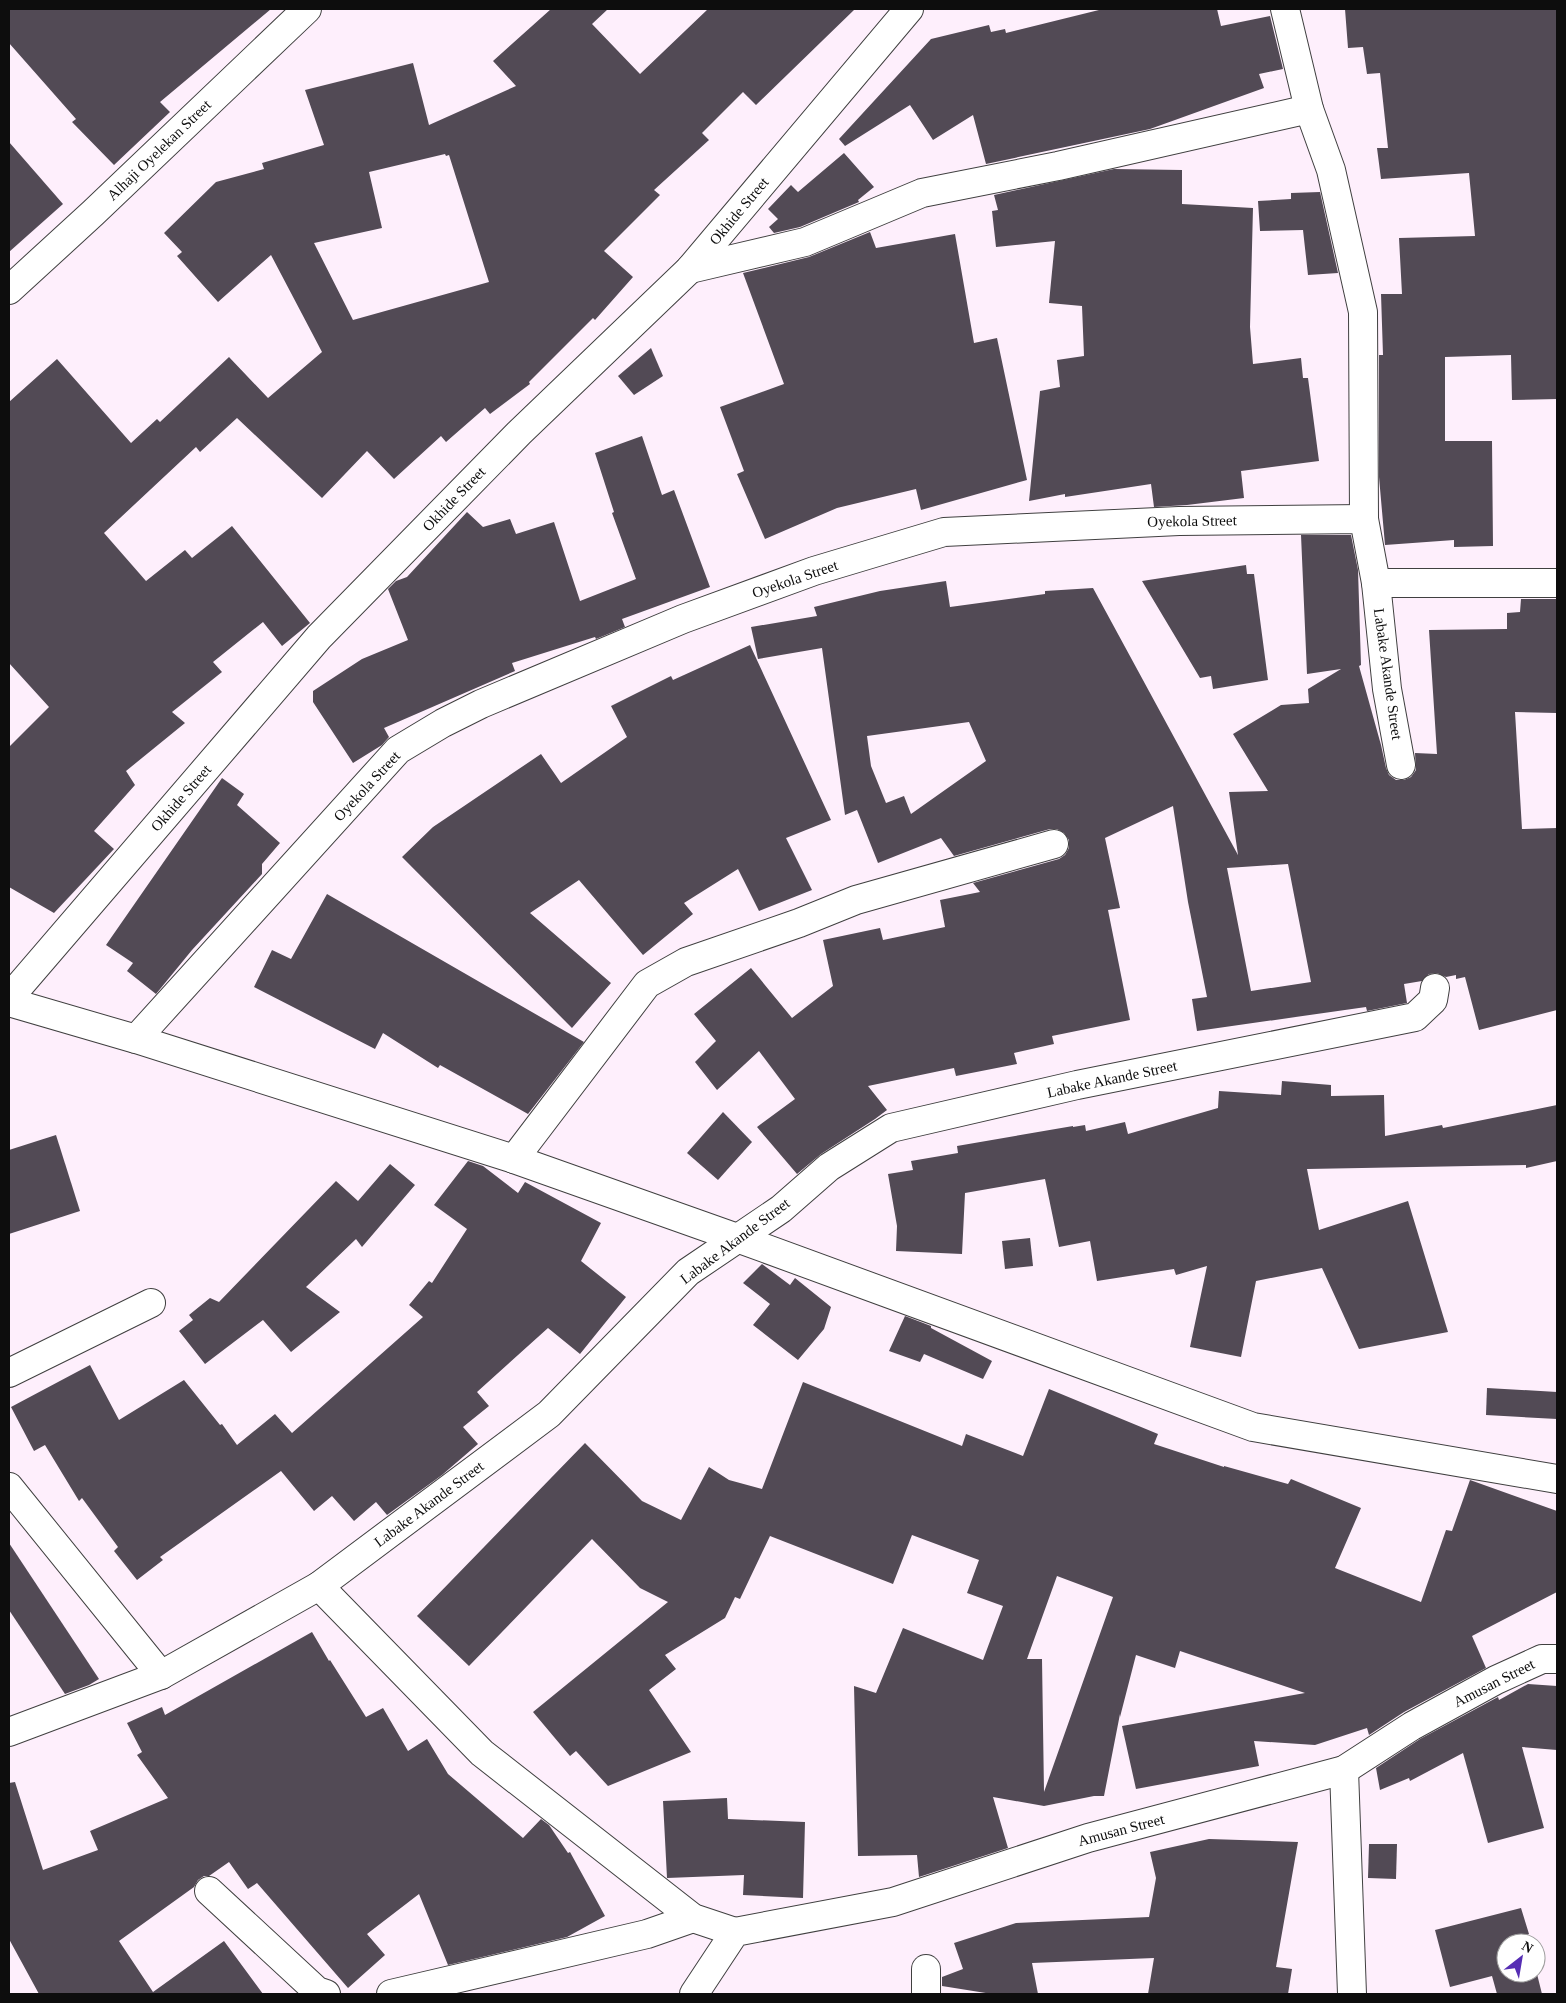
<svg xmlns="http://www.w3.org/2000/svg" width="1566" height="2003" viewBox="0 0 1566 2003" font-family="Georgia,serif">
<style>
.building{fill:#524a55;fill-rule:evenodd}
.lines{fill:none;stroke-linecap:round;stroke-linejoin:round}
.minor-casing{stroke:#404040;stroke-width:30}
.minor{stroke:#fff;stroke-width:28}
.labels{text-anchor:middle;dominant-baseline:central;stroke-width:5;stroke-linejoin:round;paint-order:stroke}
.street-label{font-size:15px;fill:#0d0d0d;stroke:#fff}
</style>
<rect width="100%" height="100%" fill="#feeffc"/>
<g class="building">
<polygon points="9,9 271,9 160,102 170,112 114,165 72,122 76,119 9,43"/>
<path d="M 551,9 L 608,9 L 592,24 L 640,74 L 708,9 L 855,9 L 756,105 L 743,92 L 702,133 L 709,140 L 654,190 L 660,195 L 604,251 L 633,277 L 595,320 L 593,318 L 529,382 L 530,384 L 490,414 L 485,408 L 446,442 L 441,436 L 394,479 L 367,451 L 322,498 L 237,418 L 200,452 L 196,447 L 104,533 L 146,581 L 185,550 L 192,558 L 232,526 L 310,623 L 282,646 L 263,622 L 213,662 L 222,672 L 172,712 L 185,723 L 126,771 L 135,785 L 94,831 L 114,849 L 54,913 L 9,887 L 9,747 L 49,707 L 9,663 L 9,402 L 57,359 L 131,443 L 157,419 L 160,422 L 229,357 L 268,398 L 322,352 L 271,255 L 218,302 L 177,256 L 182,252 L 164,233 L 216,182 L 264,169 L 262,163 L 324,145 L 305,90 L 413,63 L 429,125 L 516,86 L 493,61 ZM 445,154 L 446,156 L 449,155 L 489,282 L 353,320 L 314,243 L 382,228 L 369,172 Z"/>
<polygon points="1103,9 1217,9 1221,26 1270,16 1283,69 1259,74 1264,88 1150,129 986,164 973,115 933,140 910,105 845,146 839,139 931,39 989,25 991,32 1005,29 1006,33"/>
<polygon points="1345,9 1557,9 1557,399 1512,400 1511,355 1445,357 1445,441 1492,441 1493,546 1454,547 1454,540 1385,545 1379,477 1379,355 1383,355 1381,294 1402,294 1399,238 1475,236 1469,173 1381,179 1377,148 1388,148 1380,73 1367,74 1363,47 1348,48"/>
<polygon points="9,142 63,204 9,252"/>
<polygon points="844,153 874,187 858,200 859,202 800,227 774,233 769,227 778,219 768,209 791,185 798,192"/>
<polygon points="1114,169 1182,170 1182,204 1253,208 1250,327 1253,364 1301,358 1303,378 1308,378 1319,461 1241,471 1244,498 1187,505 1154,507 1151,484 1065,497 1065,494 1029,501 1040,391 1060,387 1057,360 1084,356 1082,306 1049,303 1055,241 996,247 992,211 998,210 994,195"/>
<polygon points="1320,192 1338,273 1308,275 1303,230 1260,231 1258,201 1291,199 1291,193"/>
<polygon points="870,232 876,248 955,234 974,343 997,338 1027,480 921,510 916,489 837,508 765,539 737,474 744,471 720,407 784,384 743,273 809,257"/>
<polygon points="651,348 663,376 634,395 618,376"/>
<polygon points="642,436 662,495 674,490 710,587 622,619 625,627 596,639 595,637 512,663 515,671 384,728 389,737 382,745 353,763 313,702 313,691 362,659 408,640 388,589 396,581 407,577 467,512 483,527 510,519 516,534 554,522 580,601 636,579 612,513 614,512 595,453"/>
<path d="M 1301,535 L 1351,535 L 1358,570 L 1361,665 L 1359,666 L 1381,745 L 1386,768 L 1389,775 L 1396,780 L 1404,780 L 1411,777 L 1416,770 L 1415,753 L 1437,754 L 1429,630 L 1507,629 L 1507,613 L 1520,612 L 1521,599 L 1557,599 L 1557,713 L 1515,712 L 1522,829 L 1557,828 L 1557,1010 L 1479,1030 L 1465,977 L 1456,979 L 1456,975 L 1446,977 L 1437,973 L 1429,974 L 1422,981 L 1404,984 L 1407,1003 L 1367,1011 L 1366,1007 L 1197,1031 L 1192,999 L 1207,997 L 1188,902 L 1173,806 L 1105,838 L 1120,908 L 1108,910 L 1130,1020 L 1052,1036 L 1054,1044 L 1014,1053 L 1017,1064 L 956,1076 L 954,1068 L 868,1086 L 887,1110 L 875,1119 L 821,1154 L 797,1174 L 757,1127 L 795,1099 L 759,1051 L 717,1090 L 695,1062 L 716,1041 L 694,1014 L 751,968 L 792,1018 L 833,986 L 823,940 L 880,928 L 883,940 L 945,927 L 940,900 L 980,892 L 973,883 L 1059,859 L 1065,855 L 1069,848 L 1069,840 L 1064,833 L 1057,829 L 1050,829 L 954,856 L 941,838 L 878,863 L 857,810 L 845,815 L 822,648 L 758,659 L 751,627 L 817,616 L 814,607 L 880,591 L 946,581 L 950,607 L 1045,594 L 1045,591 L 1093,588 L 1238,855 L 1229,792 L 1268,791 L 1233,734 L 1281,705 L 1309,703 L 1308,689 L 1341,669 L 1307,674 ZM 969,722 L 986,761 L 911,814 L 904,796 L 886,803 L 871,766 L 867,736 ZM 1288,864 L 1311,982 L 1251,991 L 1227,868 Z"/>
<polygon points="1246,565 1247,574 1254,574 1268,680 1213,689 1211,676 1200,678 1142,581"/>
<polygon points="750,645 831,820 786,838 812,890 759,911 738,869 684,903 693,914 643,955 579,880 530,913 611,983 572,1028 402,857 433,827 541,754 561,783 627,737 611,706 671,676 673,680"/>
<polygon points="222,778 244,794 237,805 280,843 262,864 262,874 192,950 156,994 127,971 133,963 106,945"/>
<polygon points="327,894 584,1042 528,1114 440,1065 438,1068 383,1033 375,1049 254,987 272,950 291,959"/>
<polygon points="1282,1081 1331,1085 1331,1096 1384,1095 1385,1136 1442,1125 1443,1128 1557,1105 1557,1161 1526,1168 1526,1165 1307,1169 1319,1230 1408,1201 1448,1332 1359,1349 1322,1268 1256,1281 1241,1357 1190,1347 1207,1266 1176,1275 1174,1269 1097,1281 1090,1241 1059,1247 1045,1179 965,1193 962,1254 896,1251 897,1226 888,1174 913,1170 911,1161 958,1153 957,1146 1073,1126 1073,1127 1085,1125 1086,1131 1125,1122 1128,1134 1218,1108 1219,1091 1281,1095"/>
<polygon points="723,1112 752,1142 718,1180 687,1153"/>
<polygon points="56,1135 80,1211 9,1234 9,1150"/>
<polygon points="468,1161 483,1166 518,1193 525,1182 601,1223 581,1261 626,1297 580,1354 548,1328 477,1392 489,1406 463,1427 478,1444 442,1475 387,1515 376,1502 354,1521 332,1496 314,1511 281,1471 160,1557 163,1560 137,1580 114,1551 118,1547 82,1498 79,1501 45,1445 34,1451 11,1407 90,1365 119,1420 184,1380 220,1425 222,1424 237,1445 275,1414 292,1433 423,1317 409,1305 429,1281 432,1283 467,1229 434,1205"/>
<polygon points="390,1164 415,1185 362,1247 356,1239 306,1287 340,1312 291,1352 263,1320 205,1364 179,1331 193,1320 189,1315 210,1298 219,1302 336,1181 358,1201"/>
<polygon points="1030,1238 1033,1266 1005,1269 1002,1241"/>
<polygon points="762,1264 790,1285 795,1278 831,1307 824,1329 798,1360 753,1325 770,1304 743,1283"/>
<polygon points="905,1316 931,1326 931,1328 992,1361 983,1379 924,1354 920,1362 889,1351"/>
<path d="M 803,1382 L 962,1446 L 966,1434 L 1023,1456 L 1049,1389 L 1158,1434 L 1154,1444 L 1224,1467 L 1224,1466 L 1288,1484 L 1291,1479 L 1361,1508 L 1335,1568 L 1421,1602 L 1446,1530 L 1452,1531 L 1470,1480 L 1557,1511 L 1557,1592 L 1472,1636 L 1486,1668 L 1404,1712 L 1369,1735 L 1367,1728 L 1315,1745 L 1254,1741 L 1259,1766 L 1136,1789 L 1122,1726 L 1305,1693 L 1180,1651 L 1175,1668 L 1136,1655 L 1120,1717 L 1120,1714 L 1104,1796 L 1094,1796 L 1044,1806 L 993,1797 L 1008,1848 L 919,1877 L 917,1855 L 858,1856 L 854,1686 L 876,1693 L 903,1628 L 983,1660 L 1003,1606 L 967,1593 L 979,1560 L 912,1535 L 893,1584 L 770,1536 L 740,1599 L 735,1597 L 725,1618 L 665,1655 L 676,1669 L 649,1690 L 691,1752 L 608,1786 L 576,1751 L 570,1756 L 533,1712 L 668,1602 L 640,1588 L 592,1539 L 469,1666 L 417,1616 L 585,1443 L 642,1501 L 681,1520 L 709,1467 L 729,1480 L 762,1489 ZM 1057,1576 L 1113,1597 L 1044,1792 L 1042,1659 L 1027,1659 Z"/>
<polygon points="1487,1388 1557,1392 1557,1419 1486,1415"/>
<polygon points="9,1543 99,1679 89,1685 65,1694 9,1610"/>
<polygon points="312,1632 329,1661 330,1660 366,1717 383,1708 408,1751 427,1739 448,1774 523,1838 541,1819 549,1825 568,1853 570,1852 605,1916 567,1937 448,1965 419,1894 367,1934 385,1955 348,1988 257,1883 248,1889 229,1862 209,1876 204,1876 198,1880 194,1887 119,1941 153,1992 224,1941 263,1994 39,1994 9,1939 9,1783 15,1782 43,1870 98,1850 90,1831 168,1798 137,1755 142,1752 127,1723 162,1707 165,1715"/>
<polygon points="1528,1684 1557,1686 1557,1750 1522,1747 1544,1828 1488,1843 1463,1753 1410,1781 1409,1778 1380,1790 1376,1768 1420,1739 1498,1697 1499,1700"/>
<polygon points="727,1798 728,1819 805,1822 803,1898 743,1895 744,1875 667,1878 663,1801"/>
<polygon points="1209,1839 1298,1842 1276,1967 1292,1969 1288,1994 1148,1994 1154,1958 1032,1963 1038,1994 992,1994 942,1986 942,1977 963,1969 954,1943 1016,1923 1149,1917 1156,1878 1150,1852"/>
<polygon points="1369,1844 1397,1844 1396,1879 1368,1878"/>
<polygon points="1521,1908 1529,1934 1527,1935 1529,1943 1506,1943 1506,1973 1536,1973 1536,1970 1542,1994 1497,1994 1492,1976 1450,1987 1435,1930"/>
</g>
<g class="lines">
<defs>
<g id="minor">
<polyline points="1285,9 1309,109 1331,170 1363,312 1364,519"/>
<polyline points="690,269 805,242 922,193 1058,166 1309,109"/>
<polyline points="9,290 93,213 307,9"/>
<polyline points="1376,583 1387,689 1401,765"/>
<polyline points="9,998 319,637 519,433 690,269 909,9"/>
<polyline points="9,1002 136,1039 514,1159 737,1238 1253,1427 1557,1479"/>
<polyline points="136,1039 398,750 443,723 481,704 683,619 814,571 944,532 1179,521 1364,519 1376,583 1557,583"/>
<polyline points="514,1159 647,984 686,962 799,923 856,900 1054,844"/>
<polyline points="9,1373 151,1303"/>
<polyline points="9,1487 161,1675"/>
<polyline points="319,1586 482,1753 693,1918 735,1932"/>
<polyline points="9,1732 161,1675 319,1586 549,1414 688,1272 781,1209 829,1167 891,1128 1077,1085 1415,1017 1433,1000 1435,988"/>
<polyline points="1344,1770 1352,1994"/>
<polyline points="209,1891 317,1991 326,1994"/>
<polyline points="391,1994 647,1934 693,1918"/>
<polyline points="694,1994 735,1932 893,1902 1088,1838 1344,1770 1412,1726 1496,1680 1542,1659 1557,1659"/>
<polyline points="926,1994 926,1969"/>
</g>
</defs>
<use href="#minor" class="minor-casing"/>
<use href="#minor" class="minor"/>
</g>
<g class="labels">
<g class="street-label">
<text transform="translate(159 150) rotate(-44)">Alhaji Oyelekan Street</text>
<text transform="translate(739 211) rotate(-50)">Okhide Street</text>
<text transform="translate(454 499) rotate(-46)">Okhide Street</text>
<text transform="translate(1192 521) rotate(-1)">Oyekola Street</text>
<text transform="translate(795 579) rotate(-19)">Oyekola Street</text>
<text transform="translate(1388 674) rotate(82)">Labake Akande Street</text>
<text transform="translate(367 786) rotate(-47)">Oyekola Street</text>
<text transform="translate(181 798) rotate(-49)">Okhide Street</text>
<text transform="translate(1112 1079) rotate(-12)">Labake Akande Street</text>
<text transform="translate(735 1241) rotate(-37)">Labake Akande Street</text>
<text transform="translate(429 1504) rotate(-37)">Labake Akande Street</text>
<text transform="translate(1494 1683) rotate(-27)">Amusan Street</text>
<text transform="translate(1121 1830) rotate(-15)">Amusan Street</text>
</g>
</g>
<rect width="1566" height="2003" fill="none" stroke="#0d0d0d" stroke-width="20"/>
<g transform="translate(1521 1958) rotate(31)"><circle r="24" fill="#ffffff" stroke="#9e9e9e"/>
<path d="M0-4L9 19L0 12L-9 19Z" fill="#562eb4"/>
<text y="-8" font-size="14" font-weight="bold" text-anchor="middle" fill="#0d0d0d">N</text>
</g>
</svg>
